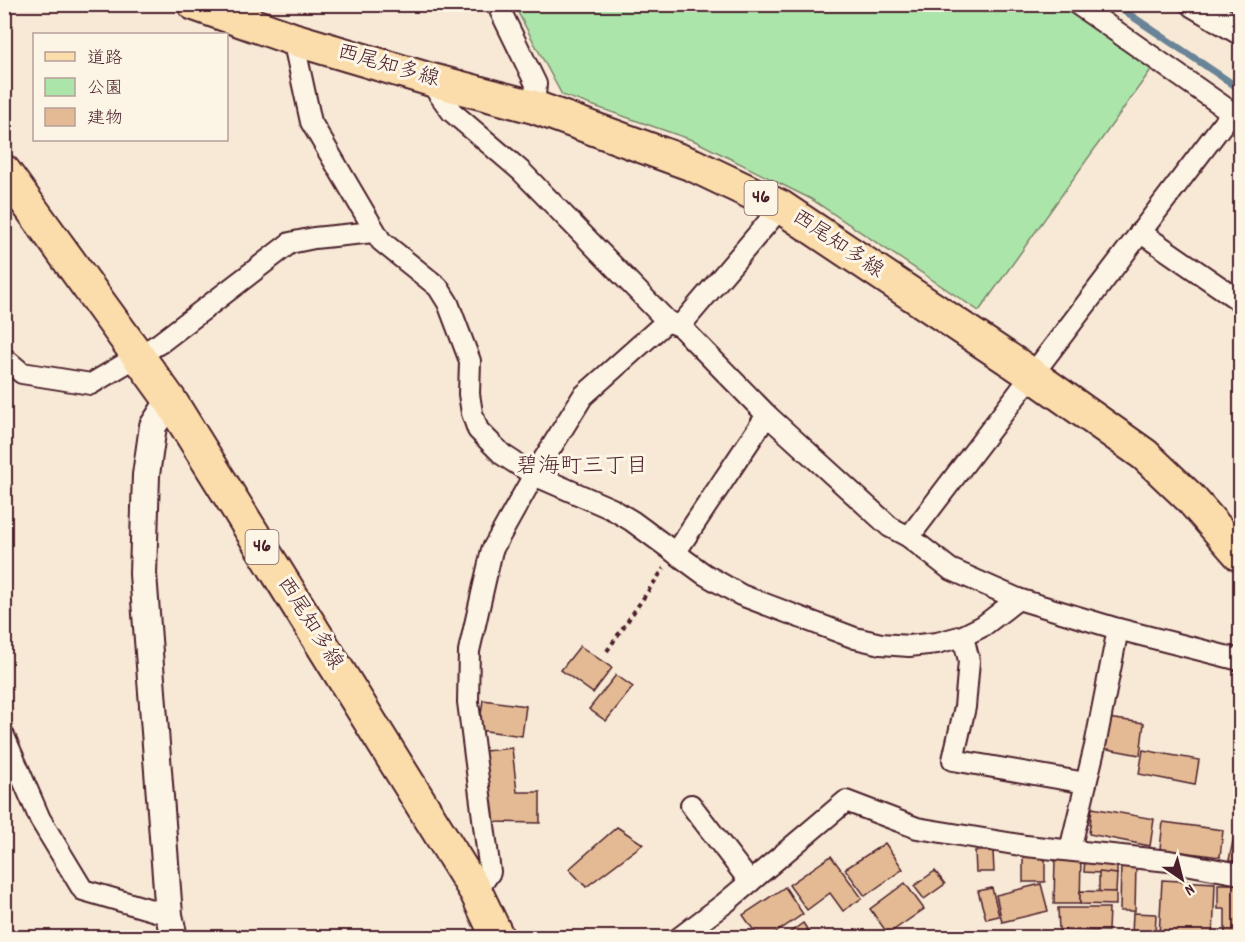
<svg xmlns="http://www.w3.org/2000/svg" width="1245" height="942" viewBox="0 0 1245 942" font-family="Dekko,'Klee One',sans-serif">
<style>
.green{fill:#ace5aa;stroke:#7b826a;stroke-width:1.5}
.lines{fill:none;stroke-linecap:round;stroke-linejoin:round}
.stream{stroke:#698397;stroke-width:7}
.building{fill:#e4ba94;stroke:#4a1f2b;stroke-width:1.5}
.minor-casing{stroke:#4a1f2b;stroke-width:24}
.tertiary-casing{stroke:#4a1f2b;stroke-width:30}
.primary-casing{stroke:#4a1f2b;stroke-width:36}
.path{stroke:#4a1f2b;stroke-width:4;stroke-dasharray:4.5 4.5;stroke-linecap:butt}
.minor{stroke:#fcf5e5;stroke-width:20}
.tertiary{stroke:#fcf5e5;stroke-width:26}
.primary{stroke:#fbddab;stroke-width:32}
.labels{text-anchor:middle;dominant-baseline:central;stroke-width:6;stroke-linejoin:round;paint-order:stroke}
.shield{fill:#fcf5e5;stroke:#7f5f63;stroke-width:1.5}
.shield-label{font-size:20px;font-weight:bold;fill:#4a1f2b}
.street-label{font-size:21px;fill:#4a1f2b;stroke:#fcf5e5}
.neighbourhood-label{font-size:22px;fill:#4a1f2b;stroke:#fcf5e5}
</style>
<rect width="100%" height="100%" fill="#f7e9d5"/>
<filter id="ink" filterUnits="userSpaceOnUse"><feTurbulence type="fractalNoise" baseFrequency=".0167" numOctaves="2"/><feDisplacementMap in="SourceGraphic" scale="12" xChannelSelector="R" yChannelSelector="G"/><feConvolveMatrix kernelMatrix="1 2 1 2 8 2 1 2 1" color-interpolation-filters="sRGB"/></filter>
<g filter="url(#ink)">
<polygon class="green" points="514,5 1062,5 1153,67 979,311 811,199 695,141 562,95"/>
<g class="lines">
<polyline class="stream" points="1114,4 1240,89"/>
</g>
<g class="building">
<polygon points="580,646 612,668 593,693 561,670"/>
<polygon points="616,675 633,687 606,721 589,709"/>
<polygon points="483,700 526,706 522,736 479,730"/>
<polygon points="1107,718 1144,723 1140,755 1102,748"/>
<polygon points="512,748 517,792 540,792 540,823 493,822 485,751"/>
<polygon points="1143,750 1199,760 1195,785 1139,774"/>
<polygon points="1092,808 1154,819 1150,846 1089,834"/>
<polygon points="1163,822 1223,830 1220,857 1160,849"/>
<polygon points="617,827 643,844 586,887 569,869"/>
<polygon points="1234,836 1240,837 1240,868 1228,865"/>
<polygon points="885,843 903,869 865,896 845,869"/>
<polygon points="975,851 993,851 994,872 976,872"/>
<rect x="1023" y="855" width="22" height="27"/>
<polygon points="831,856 862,898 843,911 830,893 807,910 789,885"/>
<polygon points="1055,857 1081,858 1080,904 1054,904"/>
<polygon points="1085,858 1117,860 1117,874 1084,872"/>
<polygon points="1121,863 1136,864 1135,911 1120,911"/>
<polygon points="935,871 945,884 924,899 914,886"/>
<polygon points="1099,872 1117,874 1116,892 1099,892"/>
<polygon points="1162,880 1215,883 1213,938 1159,936"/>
<polygon points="905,883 924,909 888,934 870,909"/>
<polygon points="1041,884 1048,911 1002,922 996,895"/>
<polygon points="1218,884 1240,884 1240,934 1225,934 1225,909 1218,909"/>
<polygon points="785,887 803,914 768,938 759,938 743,915"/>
<polygon points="992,888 999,916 986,919 978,891"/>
<polygon points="1080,891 1116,892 1116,905 1080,904"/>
<polygon points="1058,908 1109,908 1108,931 1059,930"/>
<polygon points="1133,913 1156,914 1155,936 1132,935"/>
<polygon points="803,923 813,938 782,938"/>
</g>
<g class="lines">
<defs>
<g id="minor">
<polyline points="497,4 536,84 534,107"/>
<polyline points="1077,4 1240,118"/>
<polyline points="293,39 311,122 381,241 438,287 448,303 470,361 469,394 472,413 478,430 503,455 534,475 612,509 632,521 704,574 741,595 855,638 881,644 909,646 937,643 963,636 983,626 1018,599"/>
<polyline points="428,79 452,112 521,171 667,321 680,326 767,415 890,527 909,537 950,569 1018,599 1118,629 1240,660"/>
<polyline points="1140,232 1240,301"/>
<polyline points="680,326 781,207"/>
<polyline points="4,358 22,373 91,384 160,343 290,243 314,238 374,232"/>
<polyline points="909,537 1232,112"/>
<polyline points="675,553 767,415"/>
<polyline points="963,636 969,661 965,707 953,760 1086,783"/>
<polyline points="4,736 40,819 83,890 169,915"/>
<polyline points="691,805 750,882"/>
<polyline points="1070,850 1095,746 1118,629"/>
<polyline points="476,892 490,872 468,702 469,651 492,550 534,475 583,396 667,321"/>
<polyline points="679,938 725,903 846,801 917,828 1026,846 1169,861 1240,874"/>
</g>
<g id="tertiary">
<polyline points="1194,4 1240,31"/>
<polyline points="170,400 153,426 146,475 143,574 169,915 174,938"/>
</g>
<g id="primary">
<polyline points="194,4 293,39 428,79 534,107 693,165 781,207 1031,374 1145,455 1190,498 1240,555"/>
<polyline points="4,171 170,400 476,892 498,938"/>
</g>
</defs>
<use href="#minor" class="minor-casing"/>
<use href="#tertiary" class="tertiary-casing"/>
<use href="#primary" class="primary-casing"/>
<polyline class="path" points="607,651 664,568"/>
<use href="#minor" class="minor"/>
<use href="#tertiary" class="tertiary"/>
<use href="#primary" class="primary"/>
</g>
</g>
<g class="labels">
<g class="shield">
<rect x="744.5" y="181" width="33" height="34" rx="4.5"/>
<rect x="245.5" y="530" width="33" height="34" rx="4.5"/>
</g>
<g class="shield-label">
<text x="761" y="198">46</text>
<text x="262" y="547">46</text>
</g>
<g class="street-label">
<text transform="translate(388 67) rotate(16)">西尾知多線</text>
<text transform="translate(837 245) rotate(34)">西尾知多線</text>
<text transform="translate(309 624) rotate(58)">西尾知多線</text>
</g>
<g class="neighbourhood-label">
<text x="582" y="467">碧海町三丁目</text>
</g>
</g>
<rect width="1245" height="942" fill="none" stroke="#fcf5e5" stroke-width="24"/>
<rect x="12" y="12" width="1221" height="918" fill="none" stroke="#4a1f2b" stroke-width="2" filter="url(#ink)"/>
<rect x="33" y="33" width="195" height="108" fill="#fcf5e5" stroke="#b59f9b" stroke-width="1.5"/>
<rect x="45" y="52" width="30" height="9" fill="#fbddab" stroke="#b59f9b" stroke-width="1.5"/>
<text x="87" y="63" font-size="18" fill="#4a1f2b">道路</text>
<rect x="45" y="78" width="30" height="18" fill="#ace5aa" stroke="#b59f9b" stroke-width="1.5"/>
<text x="87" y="93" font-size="18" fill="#4a1f2b">公園</text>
<rect x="45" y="108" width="30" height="18" fill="#e4ba94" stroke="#b59f9b" stroke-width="1.5"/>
<text x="87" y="123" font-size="18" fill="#4a1f2b">建物</text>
<g transform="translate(1182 879) rotate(145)" stroke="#fcf5e5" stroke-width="4.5" paint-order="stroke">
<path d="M0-4.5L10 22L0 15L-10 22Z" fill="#4a1f2b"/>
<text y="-9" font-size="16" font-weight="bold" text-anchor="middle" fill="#4a1f2b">N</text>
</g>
</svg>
